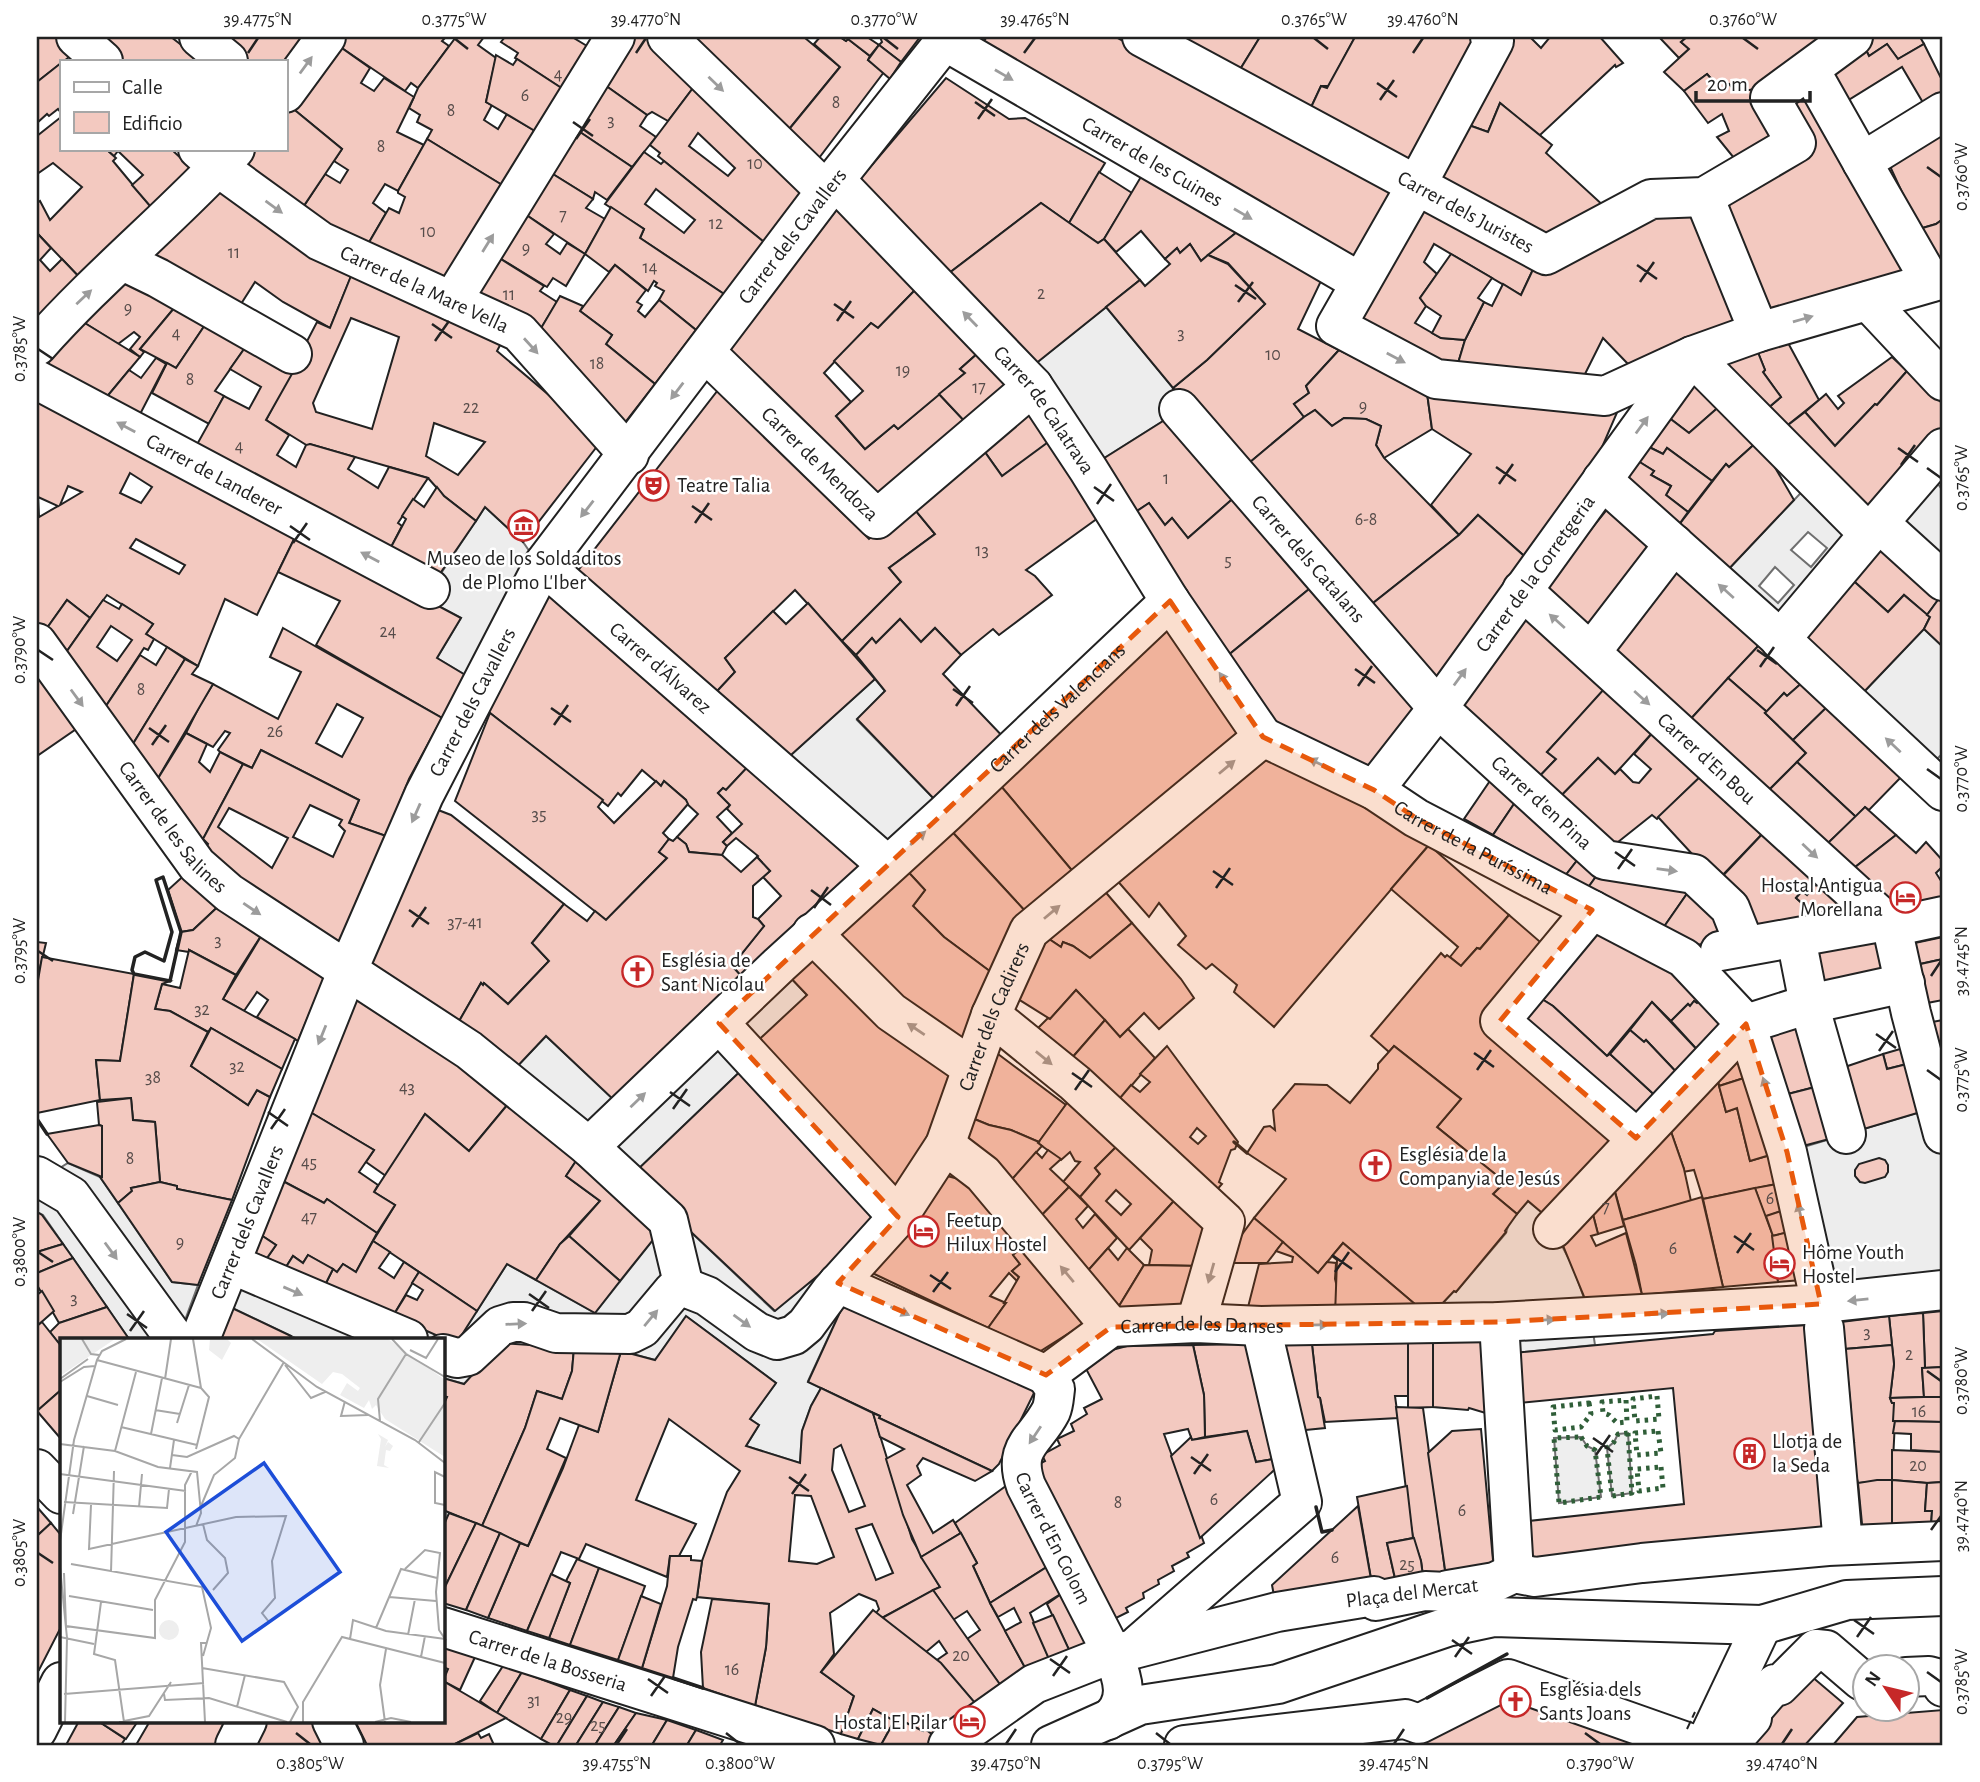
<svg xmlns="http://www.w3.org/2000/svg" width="1980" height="1782" viewBox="0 0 1980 1782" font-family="'Alegreya Sans',sans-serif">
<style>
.green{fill:#eee;stroke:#6f6f6f;stroke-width:2}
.parking{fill:#ededed;stroke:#6f6f6f;stroke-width:2;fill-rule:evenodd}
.building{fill:#f3c9c0;stroke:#222;stroke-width:2;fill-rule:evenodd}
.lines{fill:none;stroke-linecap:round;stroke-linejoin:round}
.minor-casing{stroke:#222;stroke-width:42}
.minor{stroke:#fff;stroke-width:38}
.hedge{stroke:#2f5e38;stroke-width:5;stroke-dasharray:3.5 5;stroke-linecap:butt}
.fence{stroke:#222;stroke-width:2;stroke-dasharray:9 3.5;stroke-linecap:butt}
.wall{stroke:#222;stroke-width:3.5}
.oneway{fill:#9c9c9c}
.marked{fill:#e8590c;fill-opacity:0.2;stroke:#e8590c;stroke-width:5;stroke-dasharray:14 9;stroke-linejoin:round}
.ticks{fill:none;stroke:#222;stroke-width:2.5}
.labels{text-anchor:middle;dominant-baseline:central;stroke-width:5;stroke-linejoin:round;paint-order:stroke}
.number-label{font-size:18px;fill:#564c4a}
.street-label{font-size:21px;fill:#222;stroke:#fff}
.poi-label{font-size:21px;fill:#222;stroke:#fff;text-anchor:start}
.inset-road{fill:none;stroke:#a7a7a7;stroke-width:2}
.view{fill:#1d4ed8;fill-opacity:0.15;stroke:#1d4ed8;stroke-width:3.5}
.inset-edge{fill:none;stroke:#222;stroke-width:3.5}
.neatline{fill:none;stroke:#222;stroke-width:2.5}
.ticks-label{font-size:18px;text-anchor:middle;fill:#222}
</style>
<rect width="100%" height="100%" fill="#fff"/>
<g class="green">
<polygon points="1628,1433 1632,1493 1612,1496 1607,1448 1614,1442 1618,1434"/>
<polygon points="1581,1437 1587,1446 1595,1450 1601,1497 1559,1503 1554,1438"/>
</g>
<g class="parking">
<polygon points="1106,307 1185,402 1171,416 1098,462 1051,440 1047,442 1019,398 1029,369"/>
<path d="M 1933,477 L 1943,491 L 1943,591 L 1795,638 L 1724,574 L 1813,480 ZM 1808,532 L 1827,548 L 1811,567 L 1791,550 ZM 1775,567 L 1794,585 L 1778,603 L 1759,586 Z"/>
<polygon points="485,507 523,542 532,555 467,676 437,658 461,618 424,599"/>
<polygon points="1924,629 1943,647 1943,753 1932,764 1860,696"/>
<polygon points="875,679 885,691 857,720 939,804 900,863 781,764"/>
<polygon points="787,974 807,995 750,1062 633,1174 673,1215 774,1311 821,1273 831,1291 846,1299 808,1381 821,1388 811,1406 802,1431 800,1463 746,1446 759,1425 750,1419 776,1383 687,1317 655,1360 621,1351 464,1384 443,1378 443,1339 297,1339 230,1307 250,1251 456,1343 507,1264 595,1313 664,1226 512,1072 546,1036 588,1075"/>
<polygon points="1943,1105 1943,1311 1824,1324 1787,1152"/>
<polygon points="37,1158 50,1174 68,1163 100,1177 172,1282 198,1285 178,1339 129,1339 43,1215 37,1212"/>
<polygon points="1528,1201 1547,1217 1573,1267 1591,1318 1595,1345 1514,1353 1440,1306 1454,1291 1456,1292 1506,1233 1509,1223"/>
</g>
<g class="building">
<polygon points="37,37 55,37 73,54 37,82"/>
<polygon points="90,37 171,37 202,61 116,61"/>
<polygon points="208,37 318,37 285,61 238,61"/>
<polygon points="341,37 446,37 442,41 449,46 418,88 411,83 405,91 336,44"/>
<polygon points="456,37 484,37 478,45 496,58 486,102 492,105 484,120 498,129 507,114 540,134 507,188 427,139 432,130 417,122 420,115 409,108 418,88"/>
<polygon points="505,37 572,37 592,49 566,91 515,58 518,53 501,42"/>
<polygon points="630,37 648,37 696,84 668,121 652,112 647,115 602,83"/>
<polygon points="687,37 807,37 805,38 840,67 786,133"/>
<polygon points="820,37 840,37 846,41 848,39 870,56 868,60 884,72 816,162 786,133 840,67 814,44"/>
<polygon points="840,37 867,37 879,45 870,56 848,39 846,41"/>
<polygon points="880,37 920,37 901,62 879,45 882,42"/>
<polygon points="987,37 1116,37 1403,194 1356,268 980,46"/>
<polygon points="1166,37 1260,37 1236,76"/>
<polygon points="1260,37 1355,37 1329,86 1321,86 1307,116 1236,76"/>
<polygon points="1355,37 1470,37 1484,50 1417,176 1307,116 1321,86 1327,88"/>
<polygon points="1510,37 1530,37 1541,48 1550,37 1600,37 1623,63 1616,67 1615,65 1539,136 1500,103 1488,132 1463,123"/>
<polygon points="1659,37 1687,37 1681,42 1689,49 1679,58"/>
<polygon points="1687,37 1822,37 1756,89 1736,92 1729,84 1721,90 1707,74 1684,91 1664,72 1689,49 1681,42"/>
<polygon points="1866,37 1920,37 1924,44 1898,59 1887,44 1869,56 1861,40"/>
<polygon points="1861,40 1869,56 1887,44 1898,59 1924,44 1943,82 1943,94 1925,106 1902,67 1842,104 1823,70"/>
<polygon points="336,44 370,68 361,83 374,91 384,78 414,97 397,132 424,145 398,191 385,184 373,203 386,213 364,251 300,212 325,174 340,183 348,170 334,161 342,149 291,107"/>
<polygon points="879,45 901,62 890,79 868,60"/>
<polygon points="496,55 513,65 517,59 566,91 540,134 486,102"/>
<polygon points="61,63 61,113 58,109 49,116 47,114 37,123 37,82"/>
<polygon points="1707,74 1721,90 1729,84 1736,92 1756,89 1783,138 1738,163 1717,137 1729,131 1722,114 1708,123 1684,91"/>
<polygon points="946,78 1009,119 1025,118 1105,163 1069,223 1041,203 944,277 854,186"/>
<polygon points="1808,78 1904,270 1897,277 1764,314 1715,201 1811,146 1783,95"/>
<polygon points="602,83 647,115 640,126 656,137 632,167 574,128"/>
<path d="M 696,84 L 806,190 L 764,242 L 664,161 L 658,156 L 660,153 L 650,145 ZM 698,133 L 735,168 L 728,176 L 689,146 Z"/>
<polygon points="1500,103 1552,145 1546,153 1606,208 1543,243 1431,182 1463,123 1488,132"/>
<polygon points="291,107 342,149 297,216 239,169 256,149 285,149 285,114"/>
<polygon points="61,117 61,149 106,149 116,158 113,161 157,214 83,281 37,233 37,203 40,201 50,220 82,187 53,163 37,174 37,136"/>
<polygon points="574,128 632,167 607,200 595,192 593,199 548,171"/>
<polygon points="1943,131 1943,219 1936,224 1919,229 1888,162"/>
<polygon points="427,139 507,188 445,288 364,251 389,208 399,213 405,197 398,193 398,191"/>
<polygon points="106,149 171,149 200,176 157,214 132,185 143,175 118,151 114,156"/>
<path d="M 644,152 L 661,164 L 664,161 L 764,242 L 724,294 L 640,238 L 644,229 L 605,204 ZM 656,189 L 695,220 L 684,233 L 645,204 Z"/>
<polygon points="548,171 593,199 586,208 605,219 585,254 522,212"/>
<polygon points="1099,172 1132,193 1104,239 1098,243 1069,223"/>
<polygon points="1142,175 1237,232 1201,261 1190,244 1180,253 1177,248 1165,259 1141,231 1116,252 1104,239"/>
<polygon points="223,177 355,267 330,328 283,302 255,282 234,315 138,256"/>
<polygon points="1423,202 1537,261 1521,295 1434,244 1424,262 1437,274 1420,298 1426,306 1415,323 1441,338 1465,340 1456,370 1345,320"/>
<polygon points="1041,203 1098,243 1104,239 1140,280 1029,369 944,277"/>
<polygon points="611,207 644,229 640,238 724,294 696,330 659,300 664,291 655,286 657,283 654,281 648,291 615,265 609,272 585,254"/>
<polygon points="1694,207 1745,325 1628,364 1603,338 1580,384 1456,370 1465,340 1484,302 1492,306 1503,284 1521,295 1537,261 1637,214"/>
<polygon points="837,209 916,289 878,328 871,323 824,373 851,402 836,416 865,449 894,425 898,429 939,394 969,426 876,509 721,360"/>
<polygon points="522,212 554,234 546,244 560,254 567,243 585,254 566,286 553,278 547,287 496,256"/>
<polygon points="1943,219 1943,269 1919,229 1936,224"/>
<polygon points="1237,232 1321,281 1298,329 1339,350 1306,386 1309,393 1294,404 1304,417 1243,468 1173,388 1207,360 1265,304 1228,263 1208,255"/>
<polygon points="37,233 51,248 40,260 50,271 62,259 83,281 37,327"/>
<polygon points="1190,244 1201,261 1208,255 1228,264 1265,304 1207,360 1173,388 1106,307 1140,280 1145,286 1170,264 1165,259 1177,248 1180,253"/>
<polygon points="1451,254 1492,278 1478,298 1484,302 1465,340 1441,338 1432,333 1441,316 1426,306 1420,298"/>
<polygon points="496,256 544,286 540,291 557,302 537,335 469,299"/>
<polygon points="615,265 646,290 637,302 642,305 638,311 645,317 659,300 696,330 655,384 606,344 612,335 580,311"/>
<polygon points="127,269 180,301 140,349 144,352 140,357 130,349 140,337 134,332 118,344 75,317"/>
<path d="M 353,271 L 505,336 L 497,351 L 602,440 L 523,542 L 485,507 L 476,521 L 444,496 L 428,478 L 310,444 L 308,446 L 266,420 L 317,322 L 330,328 ZM 351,318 L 399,337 L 372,429 L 316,412 L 313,403 ZM 434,423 L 485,442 L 458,475 L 426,456 Z"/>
<polygon points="916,289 978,353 960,369 965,373 898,429 894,425 865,449 836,416 863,391 834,361 871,323 878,328"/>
<polygon points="560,296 583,306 580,311 612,335 606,344 655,384 623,425 537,335"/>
<polygon points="180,301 209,319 176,368 140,349"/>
<polygon points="75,317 140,357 100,405 37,367"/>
<polygon points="209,319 249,342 215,391 224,396 209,424 152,393 167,363 176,368"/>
<polygon points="1787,341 1819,400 1779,432 1761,414 1781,397 1763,372 1765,370 1757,350"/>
<polygon points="249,342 297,365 266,420 289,435 277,455 296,467 306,445 310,444 355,457 348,469 378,488 389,467 428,478 398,523 402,526 389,551 195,448 224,396 249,409 261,387 230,369"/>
<polygon points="1339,350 1427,393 1432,429 1384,458 1376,445 1381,426 1366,419 1344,418 1332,426 1315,410 1304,417 1294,404 1309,393 1306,386"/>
<polygon points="1757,350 1765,370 1763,372 1781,397 1761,414 1712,364"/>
<polygon points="978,353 1014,391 969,426 939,394 965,373 960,369"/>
<polygon points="1892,357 1907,371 1877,405 1875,404 1835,446 1805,412 1826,394 1838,409 1844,403 1838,396"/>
<polygon points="156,358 166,364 137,420 100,405 129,370 141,378"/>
<polygon points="1907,371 1943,404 1943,434 1868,521 1779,432 1805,412 1835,446 1875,404 1877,405"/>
<polygon points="1696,378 1722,404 1689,433 1668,417"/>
<path d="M 37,387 L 298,531 L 257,615 L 225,599 L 198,666 L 146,634 L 153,624 L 107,595 L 90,618 L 67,600 L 42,635 L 37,627 ZM 130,473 L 152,487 L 141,503 L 120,493 ZM 68,486 L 82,492 L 60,505 ZM 38,497 L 58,506 L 39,517 ZM 136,539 L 185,565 L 179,574 L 130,548 Z"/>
<polygon points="718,390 869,539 911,505 935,534 889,568 901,582 842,641 795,590 725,658 735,672 707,702 573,577"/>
<polygon points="1427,393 1619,408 1590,475 1531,562 1478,515 1459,535 1431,505 1471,454 1432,429"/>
<polygon points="1722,404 1759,440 1729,467 1726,464 1712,481 1667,448 1663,454 1649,447 1668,417 1689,433"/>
<polygon points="1027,410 1048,444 1002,476 982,448"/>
<polygon points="1315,410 1332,426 1344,418 1366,419 1381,426 1376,445 1384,458 1459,535 1363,611 1243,468 1304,417"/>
<polygon points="1171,416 1237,495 1188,538 1172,518 1165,525 1149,503 1131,515 1098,462"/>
<polygon points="1051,440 1098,518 1026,570 1035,576 1052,595 999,635 993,629 961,655 935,628 921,642 900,619 876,643 872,638 856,655 842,641 901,582 889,568 935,534 911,505 982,448 1002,476"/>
<polygon points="1759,440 1794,500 1724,574 1675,530 1726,464 1729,467"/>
<polygon points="1649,447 1663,454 1667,448 1712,481 1688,512 1666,495 1671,486 1651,475 1654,471 1638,461"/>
<polygon points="1638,461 1654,471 1651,475 1671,486 1666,495 1688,512 1675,530 1622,482"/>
<polygon points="437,487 444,496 476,521 437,578 389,551 406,519 402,516 413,499 424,507"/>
<polygon points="1237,495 1314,585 1226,657 1131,515 1149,503 1165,525 1172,518 1188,538"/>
<polygon points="1609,507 1663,554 1595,641 1537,596"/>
<polygon points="1478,515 1531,562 1429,693 1363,611 1459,535"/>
<polygon points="298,531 461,618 437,658 467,676 442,718 316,645 340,601 278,572"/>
<polygon points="1881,534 1943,593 1927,615 1904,595 1888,612 1847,575"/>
<polygon points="1673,562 1762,642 1688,722 1604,649"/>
<polygon points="1847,575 1888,612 1904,595 1930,617 1924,629 1860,696 1795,638"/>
<polygon points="1314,585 1422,710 1368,773 1275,725 1226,657"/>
<polygon points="547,590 755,759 726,790 723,788 718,793 730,805 717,817 732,833 723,842 727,846 722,855 689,852 686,844 677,837 698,814 685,802 686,800 664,781 661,786 642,770 621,796 618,793 608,806 485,709"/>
<polygon points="1943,593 1943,647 1924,629 1930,617 1927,615"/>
<polygon points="67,600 90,618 60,661 42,635"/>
<path d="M 103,600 L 119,609 L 122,604 L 153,624 L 146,634 L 154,639 L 148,650 L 144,648 L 100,715 L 60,661 ZM 111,626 L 132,640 L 117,661 L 97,647 Z"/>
<polygon points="808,603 875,679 781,764 707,702 735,672 725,658 773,611 786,624"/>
<polygon points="1528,614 1609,685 1547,752 1556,759 1535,781 1451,700"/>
<polygon points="900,619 921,642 935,628 961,655 943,674 1008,742 939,804 857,719 885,691 856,655 872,638 876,643"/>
<polygon points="1165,623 1243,738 1075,874 995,779"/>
<path d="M 283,628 L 442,718 L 409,779 L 386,836 L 349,823 L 359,800 L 261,750 L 252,768 L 220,752 L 218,750 L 230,733 L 225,731 L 213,747 L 186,733 L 200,705 L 213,684 L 278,719 L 301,672 L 270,657 ZM 337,704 L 363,718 L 342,757 L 316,743 Z"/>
<polygon points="1762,642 1804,681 1787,696 1784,693 1767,712 1728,678"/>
<polygon points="167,647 185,659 128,752 100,715 140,655 156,665"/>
<polygon points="185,659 198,666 192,674 213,684 154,785 128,752"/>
<polygon points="45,676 82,725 37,756 37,681"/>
<polygon points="1728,678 1767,712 1765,713 1806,753 1767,792 1688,722"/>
<polygon points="1804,681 1830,704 1793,740 1765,713 1784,693 1787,696"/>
<polygon points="1605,688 1654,731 1615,774 1598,758 1556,801 1535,781 1556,759 1547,752"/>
<polygon points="1830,704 1906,772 1869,810 1865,807 1856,817 1797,762 1806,753 1793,740"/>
<polygon points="490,713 603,800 598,807 614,823 656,781 661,786 664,781 686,800 688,804 663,833 669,839 659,852 667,858 606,920 455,801"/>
<polygon points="1654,731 1703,774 1657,819 1652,815 1608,850 1556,801 1598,758 1615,774 1620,769 1633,782 1639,783 1651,769 1634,754"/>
<polygon points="186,733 207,744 199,762 210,772 220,752 243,764 203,839 151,786 154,785"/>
<path d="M 261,750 L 359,800 L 349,823 L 386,836 L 357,900 L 337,954 L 199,859 L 208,844 L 203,839 L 243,764 L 252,768 ZM 310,805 L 342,820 L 339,825 L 345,831 L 333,857 L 293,837 ZM 229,808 L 288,838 L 272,868 L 218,827 Z"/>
<polygon points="1269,750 1392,815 1429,845 1274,1027 1234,992 1237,985 1212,964 1206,969 1178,945 1186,936 1159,903 1149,917 1115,878"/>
<polygon points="755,759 867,869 743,978 732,966 764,926 758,919 781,896 763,877 770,871 757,857 758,856 736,838 727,846 723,842 742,824 727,809 730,805 718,793 723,788 726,790"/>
<polygon points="1797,762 1856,817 1827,844 1767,792"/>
<polygon points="1496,772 1520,795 1493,835 1464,819"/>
<polygon points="1703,774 1767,829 1717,881 1658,817"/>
<polygon points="995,779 1075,874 1026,912 945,824"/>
<polygon points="1520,795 1582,854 1565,876 1493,835"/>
<polygon points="1865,807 1896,835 1854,868 1827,844"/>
<polygon points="433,808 451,815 564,904 532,943 549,961 508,1004 484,983 483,985 481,983 454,1030 364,968"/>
<polygon points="945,824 1026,912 995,975 944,937 913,906 925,890 900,863"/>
<polygon points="1767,829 1822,877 1807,895 1802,891 1796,898 1805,906 1808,927 1753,936 1717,882"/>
<polygon points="1896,835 1916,853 1926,842 1943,861 1943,866 1936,873 1943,884 1943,905 1894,914 1854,868"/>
<polygon points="677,837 686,844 689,852 722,855 741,872 757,857 770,871 753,886 753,917 758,919 764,926 732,966 743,978 616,1102 546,1036 512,1072 454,1030 481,983 483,985 484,983 508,1004 549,961 532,943 564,904 587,921 595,911 606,920 667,858 659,852 669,839 673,841"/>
<polygon points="1429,845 1509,915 1480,949 1477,948 1461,966 1450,957 1458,947 1391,889"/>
<polygon points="1582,854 1600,871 1587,889 1565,876"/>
<polygon points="900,863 925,890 913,906 944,937 995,975 968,1052 831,938"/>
<polygon points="190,870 225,900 193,930 181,932 168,890"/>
<polygon points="1600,871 1693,885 1661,931 1587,889"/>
<polygon points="1822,877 1866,917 1808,927 1805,906 1796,898 1802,891 1807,895"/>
<polygon points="1693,885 1732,939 1691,946 1661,931"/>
<polygon points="1102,888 1132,923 1090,958 1073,946 1063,942 1061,947 1043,935"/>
<polygon points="225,900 266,928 236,975 189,950 189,952 176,950 181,932 193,930"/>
<polygon points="1509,915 1546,947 1482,1023 1622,1138 1547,1217 1528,1201 1517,1214 1493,1194 1505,1182 1437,1127 1461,1099 1394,1046 1389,1052 1371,1036 1441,953 1445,957 1447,955 1461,966 1477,948 1480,949"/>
<polygon points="1132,923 1181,979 1194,998 1159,1029 1144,1013 1120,1037 1076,990 1050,1019 1010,994 1043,935 1061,947 1063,942 1073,946 1090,958"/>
<polygon points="266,928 327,971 298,1041 257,1017 268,1000 257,992 244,1011 223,999"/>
<polygon points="1594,930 1684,979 1702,999 1697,1003 1694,1001 1690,1006 1688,1004 1671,1021 1652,1002 1607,1056 1553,1006 1537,996"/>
<polygon points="1880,933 1889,975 1817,990 1806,947"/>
<polygon points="1943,937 1943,959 1915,965 1910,944"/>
<polygon points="37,942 46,943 38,976 37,976"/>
<polygon points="813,949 961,1070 936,1143 886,1201 750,1048 807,995 787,974"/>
<polygon points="189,950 236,975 223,999 295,1039 282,1069 211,1028 208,1032 170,1011 155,1009 162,984 180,988"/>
<polygon points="42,957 134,974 120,1061 96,1060 100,1100 37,1113 37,986"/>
<polygon points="1943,959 1943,1000 1927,1003 1916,965"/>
<polygon points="134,974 170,981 162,984 155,1009 170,1011 208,1032 191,1066 248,1105 257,1090 270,1097 232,1200 177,1189 177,1186 160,1182 155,1122 133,1120 131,1098 100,1100 96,1060 120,1061"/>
<polygon points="354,987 513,1098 469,1151 425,1114 386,1176 366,1162 374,1150 305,1109"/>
<polygon points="1076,990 1105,1020 1071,1059 1038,1028 1048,1018 1050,1019"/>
<polygon points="1537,996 1553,1006 1607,1056 1610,1054 1660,1100 1638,1122 1520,1017"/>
<polygon points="1702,999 1728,1028 1702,1055 1671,1021 1688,1004 1690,1006 1694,1001 1697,1003"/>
<polygon points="1652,1002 1702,1055 1681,1077 1646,1040 1644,1042 1630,1030"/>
<polygon points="1801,1015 1819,1086 1784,1095 1760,1024"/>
<polygon points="1105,1020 1120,1037 1128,1029 1155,1058 1115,1105 1071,1059"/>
<polygon points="1943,1020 1943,1063 1932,1022"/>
<polygon points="211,1028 282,1069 270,1097 257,1090 248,1105 191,1066"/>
<polygon points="1630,1030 1644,1042 1646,1040 1681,1077 1660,1100 1610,1054"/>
<path d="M 1167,1046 L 1238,1142 L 1235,1149 L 1231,1150 L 1219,1182 L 1222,1184 L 1215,1192 L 1115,1104 L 1131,1085 L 1140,1092 L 1150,1082 L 1140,1074 ZM 1197,1128 L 1206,1136 L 1198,1144 L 1190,1137 Z"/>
<polygon points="1394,1046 1461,1099 1437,1127 1505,1182 1493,1194 1517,1214 1505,1231 1506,1232 1456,1292 1454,1291 1440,1306 1416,1305 1343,1243 1318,1273 1254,1218 1286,1179 1247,1153 1264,1127 1270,1126 1275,1130 1273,1110 1295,1084 1327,1085 1350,1103 1378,1069 1378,1064"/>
<polygon points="1907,1047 1911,1063 1887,1069 1883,1054"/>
<polygon points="994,1051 1066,1105 1039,1142 1011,1130 989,1125 967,1116"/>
<polygon points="1735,1051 1744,1078 1719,1086 1716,1074"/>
<polygon points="1883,1054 1887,1069 1911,1063 1924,1111 1857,1131 1839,1069"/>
<polygon points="750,1062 880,1210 821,1273 775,1311 673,1215 633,1174"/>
<polygon points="1716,1074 1726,1112 1737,1108 1750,1161 1770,1155 1777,1184 1703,1199 1694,1170 1683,1172 1684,1169 1668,1123"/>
<polygon points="1744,1078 1770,1155 1750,1161 1737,1108 1726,1112 1719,1086"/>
<polygon points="1819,1086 1833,1138 1803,1146 1784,1095"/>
<polygon points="1075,1092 1125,1138 1095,1168 1100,1174 1080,1197 1063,1182 1080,1162 1075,1161 1070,1152 1061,1160 1038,1143"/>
<polygon points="131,1098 133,1120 155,1122 160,1182 131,1188 132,1191 118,1203 100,1177 102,1177 102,1126 99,1125 97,1102"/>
<polygon points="513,1098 582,1152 566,1176 600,1201 560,1244 536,1280 507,1264 477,1311 373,1241 395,1205 374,1192 425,1114 469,1151"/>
<polygon points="305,1109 374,1150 359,1172 378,1185 374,1192 395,1205 377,1233 327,1199 324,1203 279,1179"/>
<polygon points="967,1116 989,1125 1011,1130 1039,1142 1038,1143 1042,1146 1007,1185 963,1131"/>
<polygon points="1668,1123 1684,1169 1691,1201 1623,1220 1612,1181"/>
<polygon points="99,1125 102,1126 102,1177 68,1163 47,1134"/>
<path d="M 1125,1138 L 1183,1191 L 1129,1250 L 1080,1197 L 1100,1174 L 1095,1168 ZM 1116,1190 L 1131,1204 L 1121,1215 L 1106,1201 Z"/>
<polygon points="1048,1150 1061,1159 1050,1169 1069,1187 1037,1220 1007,1185 1036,1152 1042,1158"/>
<polygon points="582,1152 664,1226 620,1281 569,1236 600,1201 566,1176"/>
<polygon points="1879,1158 1885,1160 1888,1165 1888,1172 1885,1177 1865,1183 1860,1182 1855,1176 1855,1170 1859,1164"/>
<polygon points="939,1174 979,1184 1028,1242 1013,1255 1020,1264 1012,1271 1019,1277 1017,1281 1009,1273 990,1296 1006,1303 988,1328 868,1271"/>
<polygon points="279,1179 324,1203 327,1199 377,1233 356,1272 343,1264 337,1272 308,1255 303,1263 293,1256 286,1267 267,1258 276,1245 258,1233"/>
<polygon points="1612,1181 1624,1226 1598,1234 1590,1203"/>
<polygon points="160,1182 177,1186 177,1189 232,1200 198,1285 172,1282 118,1203 132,1191 131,1188"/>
<polygon points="1777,1184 1784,1210 1765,1217 1755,1188"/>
<polygon points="1069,1187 1088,1206 1076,1219 1083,1228 1095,1214 1117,1238 1084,1275 1037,1220"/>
<polygon points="1755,1188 1773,1236 1778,1282 1723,1287 1703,1199"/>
<polygon points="1183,1191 1212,1218 1200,1266 1149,1265 1152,1250 1140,1238"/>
<polygon points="1702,1197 1723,1287 1642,1295 1636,1265 1623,1220"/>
<polygon points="1590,1203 1598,1234 1591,1236 1596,1246 1626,1233 1642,1295 1585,1299 1559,1236"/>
<polygon points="1784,1210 1789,1232 1773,1236 1766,1216"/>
<polygon points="37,1212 42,1215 63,1244 37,1252"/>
<polygon points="1254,1218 1283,1242 1267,1263 1224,1263 1222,1262"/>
<polygon points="1789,1232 1801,1280 1778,1282 1772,1236"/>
<polygon points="258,1233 276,1245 267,1258 250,1251"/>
<polygon points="569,1236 620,1281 595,1313 536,1280 560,1244"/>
<polygon points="373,1241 390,1252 379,1268 394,1278 404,1262 419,1272 393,1316 325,1285 333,1269 337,1272 343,1264 356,1272"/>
<polygon points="1028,1242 1093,1318 1039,1352 988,1328 1006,1303 1004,1303 1019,1277 1012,1271 1020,1264 1013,1255"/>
<polygon points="1283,1242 1318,1273 1327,1262 1336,1263 1335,1279 1337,1287 1335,1316 1247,1311 1259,1264 1292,1262 1293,1257 1276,1251"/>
<polygon points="1343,1243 1416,1305 1335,1316 1337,1260 1332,1256"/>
<polygon points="63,1244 73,1258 37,1273 37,1252"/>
<polygon points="1108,1248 1118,1260 1127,1248 1144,1265 1116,1311 1085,1274"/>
<polygon points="308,1255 333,1269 325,1285 286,1267 293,1256 303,1263"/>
<polygon points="73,1258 107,1307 59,1323 37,1285 37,1273"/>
<polygon points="1144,1265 1200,1266 1188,1311 1116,1311"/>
<polygon points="419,1272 477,1311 456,1344 393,1316 406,1295 417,1300 423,1290 412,1283"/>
<polygon points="42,1291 54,1311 37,1326 37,1295"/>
<polygon points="846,1299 1036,1389 999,1464 992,1471 879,1418 880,1416 808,1382"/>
<polygon points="107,1307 129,1339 61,1339 61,1346 50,1332 59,1323"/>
<polygon points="230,1307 291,1336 289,1339 223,1339 218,1336"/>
<polygon points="1943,1311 1943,1367 1925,1368 1923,1313"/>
<polygon points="1923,1313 1925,1368 1922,1368 1924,1397 1890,1398 1894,1364 1889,1316"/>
<path d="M 686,1316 L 776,1383 L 750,1419 L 759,1425 L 746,1446 L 800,1463 L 802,1431 L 811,1406 L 821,1388 L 873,1413 L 912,1539 L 940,1587 L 882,1618 L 876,1613 L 879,1609 L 876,1601 L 859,1594 L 830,1613 L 834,1654 L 821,1672 L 854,1696 L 841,1734 L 755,1706 L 766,1647 L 769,1604 L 697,1597 L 702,1561 L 727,1492 L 740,1471 L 669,1419 L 636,1500 L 696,1524 L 679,1556 L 670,1556 L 667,1577 L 586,1544 L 579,1559 L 561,1552 L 527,1631 L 488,1618 L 520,1543 L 528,1546 L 563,1468 L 579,1425 L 598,1432 L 621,1351 L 655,1360 ZM 841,1445 L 865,1506 L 849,1512 L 832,1470 L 834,1449 ZM 795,1495 L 811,1496 L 834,1557 L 817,1564 L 789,1561 ZM 872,1524 L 893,1573 L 876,1580 L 856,1529 Z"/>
<polygon points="1889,1316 1892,1345 1845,1349 1841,1322"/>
<polygon points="42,1322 61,1346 61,1390 37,1411 37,1326"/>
<polygon points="1806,1325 1828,1546 1534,1576 1529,1521 1684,1504 1673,1388 1519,1403 1514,1353 1713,1334 1715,1331"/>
<polygon points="1487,1329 1492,1415 1469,1408 1468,1410 1433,1407 1433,1333"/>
<polygon points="1408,1333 1408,1396 1395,1396 1398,1418 1325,1422 1320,1398 1318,1397 1311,1336"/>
<polygon points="1408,1333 1433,1333 1433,1407 1408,1408"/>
<polygon points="1283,1336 1311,1336 1318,1397 1320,1398 1325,1428 1296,1431"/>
<polygon points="501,1343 574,1348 572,1371 562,1399 537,1391 525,1428 482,1526 443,1510 443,1406 447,1397 443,1396 443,1378 464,1384"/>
<polygon points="1255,1344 1284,1457 1256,1462 1247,1431 1205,1437 1204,1395 1193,1345"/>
<polygon points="1193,1345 1204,1395 1205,1437 1192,1440 1188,1429 1164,1434 1204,1543 1187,1553 1189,1557 1172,1566 1174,1571 1158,1580 1159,1584 1143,1593 1144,1598 1126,1608 1128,1612 1110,1621 1029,1469 1045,1461 1042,1455 1060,1445 1057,1439 1074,1431 1071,1424 1087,1414 1084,1408 1102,1399 1084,1365 1108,1351 1127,1346"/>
<polygon points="1892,1345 1894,1364 1890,1398 1892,1403 1894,1403 1895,1421 1892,1480 1858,1483 1857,1479 1853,1479 1849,1442 1854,1442 1846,1411 1851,1411 1845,1349"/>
<polygon points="574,1348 621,1351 598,1432 560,1418 547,1449 566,1458 528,1546 482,1526 525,1428 537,1391 562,1399 572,1371"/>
<polygon points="1943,1367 1943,1397 1924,1397 1922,1368"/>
<polygon points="61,1390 61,1439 37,1411"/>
<polygon points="1924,1397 1943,1397 1943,1422 1893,1421 1894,1403 1892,1403 1890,1398"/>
<polygon points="1396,1407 1423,1408 1448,1592 1425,1591 1421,1561 1413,1538 1409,1514"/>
<polygon points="873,1413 880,1416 879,1418 992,1471 975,1481 923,1458 917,1466 921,1475 907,1485 933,1533 953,1520 961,1533 921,1557 903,1515 886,1459 904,1449 880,1437"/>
<polygon points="1895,1421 1943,1422 1943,1452 1911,1450 1911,1434 1893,1433"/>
<polygon points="1481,1429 1495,1582 1448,1590 1428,1453 1452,1431"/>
<polygon points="1247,1431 1256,1462 1284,1457 1284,1461 1200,1538 1171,1456 1191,1437 1192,1440"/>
<polygon points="1892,1450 1943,1452 1943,1482 1927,1483 1892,1480"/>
<polygon points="1877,1480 1892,1480 1892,1543 1864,1544 1858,1483"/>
<polygon points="1892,1480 1927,1483 1925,1511 1932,1511 1930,1541 1892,1543"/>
<polygon points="1943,1482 1943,1541 1930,1541 1932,1511 1925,1511 1927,1483"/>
<polygon points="1010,1483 1053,1563 990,1603 973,1566 977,1563 955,1523"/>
<polygon points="1407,1486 1413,1538 1387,1543 1399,1596 1374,1596 1357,1497"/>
<polygon points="1358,1506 1374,1596 1277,1612 1272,1585"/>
<polygon points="37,1507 51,1523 37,1536"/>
<polygon points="449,1513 476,1523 443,1591 443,1527"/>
<polygon points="51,1523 61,1535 61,1627 39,1670 37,1669 37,1536"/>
<polygon points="476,1523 500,1533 466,1610 443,1603 443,1591"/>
<polygon points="500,1533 520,1543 488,1618 466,1610"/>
<polygon points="961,1533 977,1563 973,1566 990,1603 1034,1684 1011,1700 967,1639 980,1630 967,1611 953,1620 933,1590 940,1587 921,1557"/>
<polygon points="1414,1538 1421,1561 1425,1591 1399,1596 1387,1543"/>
<polygon points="670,1556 691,1556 691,1560 702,1561 697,1597 696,1600 693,1599 678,1647 673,1678 642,1668 667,1586"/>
<polygon points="577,1559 599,1568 570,1645 549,1638 570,1583 566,1581"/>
<polygon points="1053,1563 1067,1590 1030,1613 1056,1675 1034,1684 1005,1631 1021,1622 1014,1608 998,1617 990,1603"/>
<polygon points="599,1568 645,1586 618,1660 570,1645"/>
<polygon points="551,1574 570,1583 549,1638 527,1631"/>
<polygon points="933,1590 1011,1700 987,1717 937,1660 947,1653 939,1641 926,1652 882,1618"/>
<polygon points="1067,1590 1103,1657 1077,1667 1047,1604"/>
<polygon points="641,1596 661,1604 642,1668 618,1660"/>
<polygon points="712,1599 769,1604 766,1647 755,1706 703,1688 701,1652"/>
<polygon points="873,1610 941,1663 987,1717 946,1745 925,1729 923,1731 896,1718 894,1721 873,1709 858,1739 841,1734 854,1696 821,1672"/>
<polygon points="1053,1615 1077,1667 1056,1675 1033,1623"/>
<polygon points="443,1647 475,1657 460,1690 443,1681 448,1669 443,1667"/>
<polygon points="503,1666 522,1672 497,1713 480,1701"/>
<polygon points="1804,1670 1843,1703 1805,1745 1738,1745"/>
<polygon points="522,1672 570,1690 541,1739 497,1713"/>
<polygon points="1508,1679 1679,1745 1409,1745 1419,1724"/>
<polygon points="443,1681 506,1718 453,1745 367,1745 355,1721 443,1721"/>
<polygon points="570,1690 587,1696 557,1745 552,1745 541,1739"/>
<polygon points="587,1696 603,1702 576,1745 557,1745"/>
<polygon points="603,1702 619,1707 595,1745 576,1745"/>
<polygon points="619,1707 636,1713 614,1745 595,1745"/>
<polygon points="873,1709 894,1721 881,1745 858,1739"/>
<polygon points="1943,1710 1943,1745 1833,1745 1857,1717"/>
<polygon points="636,1713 667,1720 652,1745 614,1745"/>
<polygon points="896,1718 923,1731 925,1729 946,1745 881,1745"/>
<polygon points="667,1720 696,1730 687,1745 652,1745"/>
<polygon points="79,1721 98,1721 125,1739 121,1745 66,1745"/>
<polygon points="98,1721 138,1721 126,1739"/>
<polygon points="150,1721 236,1721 223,1745 136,1745"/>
<polygon points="264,1721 311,1721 323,1745 252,1745"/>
<polygon points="696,1730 723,1740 720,1745 687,1745"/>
<polygon points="478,1733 481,1738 489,1734 494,1745 453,1745"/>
</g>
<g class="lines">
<defs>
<g id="minor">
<polyline points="76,37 103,61"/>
<polyline points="199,37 228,61"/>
<polyline points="667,37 826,191"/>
<path id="s1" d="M 1142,37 L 1546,255 L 1651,199 L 1704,197 L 1796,143 L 1770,98 L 1853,37"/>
<polyline points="1490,37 1494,41 1416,186 1336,326 1436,379 1605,396 1692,356 1759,332 1943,279"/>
<path id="s2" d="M 945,41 L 1360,282"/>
<polyline points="1810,70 1862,162"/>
<polyline points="285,93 326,37"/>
<path id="s3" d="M 198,149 L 218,167 L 320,241 L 519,332 L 629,455"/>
<path id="s4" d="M 836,181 L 1033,386 L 1088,469 L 1170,601 L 1263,737"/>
<polyline points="1704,197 1759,332"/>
<polyline points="123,261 158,278 292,354"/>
<polyline points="1931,282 1862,162 1943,112"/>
<polyline points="452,301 615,37"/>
<polyline points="1868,301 1943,381"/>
<path d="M 37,346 C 98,277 172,217 235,149"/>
<path id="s5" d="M 706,353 L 877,519 L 1033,386"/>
<polyline points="1692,356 1869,534 1780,640"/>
<path id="s6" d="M 37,380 L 430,589"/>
<path id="s7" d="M 1179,409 L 1438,708 L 1605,860 L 1694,874 L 1730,908 L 1745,946"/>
<polyline points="1602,480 1788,646 1943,791"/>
<polyline points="1879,523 1943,581"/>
<polyline points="1869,534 1943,448"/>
<path id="s8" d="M 543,565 L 887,865"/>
<path id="s9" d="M 1522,590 L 1892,927"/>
<path id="s10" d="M 37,643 L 197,865 L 229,893 L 469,1050 L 589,1147 L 668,1220 L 684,1287"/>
<polyline points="1591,652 1674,544"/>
<path id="s11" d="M 1263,737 L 1374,790 L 1416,818 L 1684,958 L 1746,1024 L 1787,1152 L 1821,1304"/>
<path id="s12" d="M 1374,790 L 1438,708 L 1689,360"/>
<polyline points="1592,910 1500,1021 1636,1138"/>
<polyline points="1892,927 1911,1013 1943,1134"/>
<polyline points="1892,927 1943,916"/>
<polyline points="812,933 891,1012 972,1068"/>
<polyline points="1796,938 1809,1004 1846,1134"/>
<polyline points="1720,951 1886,921"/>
<polyline points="991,1015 1075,1083 1225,1222 1196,1323"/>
<polyline points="719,1023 898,1217"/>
<polyline points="945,1145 983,1174 1111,1327"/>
<path id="s13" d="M 589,1147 L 779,965 L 946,813 L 1170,601"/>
<polyline points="37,1176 71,1196 175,1339"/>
<polyline points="1553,1229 1746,1024 1809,1004 1905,983"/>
<polyline points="231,1264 408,1339"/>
<polyline points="838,1283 1046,1375"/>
<polyline points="1499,1322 1514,1573"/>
<polyline points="1824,1328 1843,1545"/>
<path id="s14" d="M 200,1339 L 347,972 L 424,795 L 543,565 L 826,191 L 948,37"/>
<path id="s15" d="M 443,1354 L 457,1358 L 468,1356 L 500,1326 L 513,1322 L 524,1322 L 556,1333 L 630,1334 L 642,1328 L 673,1291 L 684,1287 L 707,1296 L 757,1332 L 777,1340 L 794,1335 L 806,1325 L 831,1291 L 898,1217 L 945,1145 L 991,1015 L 1029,931 L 1263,737"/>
<path id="s16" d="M 1046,1375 L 1111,1327 L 1196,1323 L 1261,1326 L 1499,1322 L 1804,1305 L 1943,1290"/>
<path id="s17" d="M 1046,1375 L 1055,1389 C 1054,1396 1054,1404 1051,1411 C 1035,1442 1012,1446 1026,1486 L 1113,1655 C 1123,1678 1131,1702 1108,1720"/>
<polyline points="37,1469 61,1494"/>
<path id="s18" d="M 443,1627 L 815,1745"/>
<polyline points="1139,1644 1302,1502 1261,1326"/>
<polyline points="1906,1677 1929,1676 1940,1679 1943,1687"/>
<polyline points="332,1721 344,1745"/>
<polyline points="37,1730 61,1682"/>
<polyline points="235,1745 247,1721"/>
<polyline points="948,1745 1034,1684 1103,1657 1277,1612 1374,1596 1376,1601 1425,1591 1448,1592 1448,1590 1495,1582 1514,1573 1535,1577 1642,1563 1828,1546 1943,1541"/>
<polyline points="1051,1745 1140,1705 1278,1684 1447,1627 1494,1617 1762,1625 1847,1600 1943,1596"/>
<polyline points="1184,1745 1405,1719 1419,1724 1508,1679 1695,1745"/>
<polyline points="1705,1745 1762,1625"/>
<polyline points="1714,1745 1730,1743 1752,1718 1749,1714 1775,1684 1779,1686 1816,1649 1826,1650 1861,1680 1864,1679"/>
</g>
</defs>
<use href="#minor" class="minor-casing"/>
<use href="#minor" class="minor"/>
<g class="hedge">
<polygon points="1657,1396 1659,1419 1635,1421 1633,1399"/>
<polygon points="1626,1400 1627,1422 1617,1423 1609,1415 1603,1413 1602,1402"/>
<polygon points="1589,1403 1591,1414 1581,1427 1555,1430 1553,1407"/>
<polygon points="1658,1431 1661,1453 1637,1455 1635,1433"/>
<polygon points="1628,1433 1632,1493 1612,1496 1607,1448 1614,1442 1618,1434"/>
<polygon points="1581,1437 1587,1446 1595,1450 1601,1497 1559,1503 1554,1438"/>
<polygon points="1661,1467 1663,1488 1639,1491 1637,1469"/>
</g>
<polyline class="fence" points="1687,1729 1695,1712"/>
<g class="wall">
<polygon points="163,877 181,932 170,981 134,974 132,970 135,957 145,952 164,961 172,932 156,880"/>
<polyline points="37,1119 47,1134"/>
<polyline points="1234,1142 1247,1153"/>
<polyline points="1316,1507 1322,1532 1332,1530"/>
<polyline points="673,1678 703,1688"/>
<polyline points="1427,1698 1507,1654"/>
</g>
</g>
<defs><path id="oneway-solid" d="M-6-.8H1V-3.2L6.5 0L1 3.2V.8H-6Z" transform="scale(1.75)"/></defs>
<g class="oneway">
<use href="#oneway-solid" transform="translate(306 65) rotate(-54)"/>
<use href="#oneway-solid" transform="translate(1004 75) rotate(30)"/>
<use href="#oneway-solid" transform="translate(716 84) rotate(44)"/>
<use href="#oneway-solid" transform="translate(274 207) rotate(36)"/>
<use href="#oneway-solid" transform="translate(1243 214) rotate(30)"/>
<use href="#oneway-solid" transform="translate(488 243) rotate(-58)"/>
<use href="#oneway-solid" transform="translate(84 297) rotate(-43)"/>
<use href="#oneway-solid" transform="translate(970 319) rotate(-134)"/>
<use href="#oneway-solid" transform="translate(1803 319) rotate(-16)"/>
<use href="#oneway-solid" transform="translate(531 346) rotate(48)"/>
<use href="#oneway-solid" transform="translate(1396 358) rotate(28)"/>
<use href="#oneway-solid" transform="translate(677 391) rotate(127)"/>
<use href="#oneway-solid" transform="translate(1642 425) rotate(-54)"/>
<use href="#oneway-solid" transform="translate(126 427) rotate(-152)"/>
<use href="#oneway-solid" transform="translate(587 509) rotate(128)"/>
<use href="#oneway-solid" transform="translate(370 557) rotate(-152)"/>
<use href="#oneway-solid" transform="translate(1726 591) rotate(-138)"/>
<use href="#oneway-solid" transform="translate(1557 621) rotate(-138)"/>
<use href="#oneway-solid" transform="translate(1460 677) rotate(-54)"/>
<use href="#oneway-solid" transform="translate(1225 681) rotate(-124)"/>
<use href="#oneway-solid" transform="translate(77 698) rotate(54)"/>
<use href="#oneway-solid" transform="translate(1642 698) rotate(42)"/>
<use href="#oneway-solid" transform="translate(1893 745) rotate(-137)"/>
<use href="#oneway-solid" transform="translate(1318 763) rotate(-154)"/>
<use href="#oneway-solid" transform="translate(1227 767) rotate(-40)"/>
<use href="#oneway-solid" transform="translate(416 813) rotate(114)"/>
<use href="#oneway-solid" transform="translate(918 838) rotate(-42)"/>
<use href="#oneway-solid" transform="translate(1810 851) rotate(43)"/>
<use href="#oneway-solid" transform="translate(1667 870) rotate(8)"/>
<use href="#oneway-solid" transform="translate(252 909) rotate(34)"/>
<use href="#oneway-solid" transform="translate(1052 912) rotate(-40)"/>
<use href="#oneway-solid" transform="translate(916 1029) rotate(-146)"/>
<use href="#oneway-solid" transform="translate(322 1035) rotate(112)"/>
<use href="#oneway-solid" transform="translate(1044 1058) rotate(39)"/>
<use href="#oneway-solid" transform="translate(1766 1087) rotate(-108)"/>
<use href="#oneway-solid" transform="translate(638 1100) rotate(-44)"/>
<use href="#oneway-solid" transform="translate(1800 1213) rotate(-103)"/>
<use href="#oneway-solid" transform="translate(111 1251) rotate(54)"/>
<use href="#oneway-solid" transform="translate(1211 1273) rotate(106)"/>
<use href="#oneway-solid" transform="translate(1067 1274) rotate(-130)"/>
<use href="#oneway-solid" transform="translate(293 1291) rotate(23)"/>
<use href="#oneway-solid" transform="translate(1858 1300) rotate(174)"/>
<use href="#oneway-solid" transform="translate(900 1311) rotate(24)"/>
<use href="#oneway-solid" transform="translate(1659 1314) rotate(-4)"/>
<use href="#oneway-solid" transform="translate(651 1318) rotate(-50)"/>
<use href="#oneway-solid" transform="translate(1545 1320) rotate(-3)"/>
<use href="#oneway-solid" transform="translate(742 1321) rotate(36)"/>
<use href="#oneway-solid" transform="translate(516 1324) rotate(-2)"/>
<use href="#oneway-solid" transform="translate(1318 1325) rotate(-1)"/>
<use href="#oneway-solid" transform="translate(1035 1435) rotate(124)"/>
</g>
<path class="marked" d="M 1170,601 L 1263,737 L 1374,790 L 1416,818 L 1592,910 L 1500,1021 L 1636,1138 L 1746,1024 L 1787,1152 L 1821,1304 L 1499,1322 L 1111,1327 L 1046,1375 L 838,1283 L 898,1217 L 719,1023 Z"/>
<path class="ticks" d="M 454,38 L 468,49M 884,38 L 898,49M 1314,38 L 1328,49M 1743,38 L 1758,49M 248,53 L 258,38M 636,53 L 646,38M 1024,53 L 1035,38M 1413,53 L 1423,38M 1377,83 L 1397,97M 1380,100 L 1394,80M 975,102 L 995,116M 978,119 L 992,99M 573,122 L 593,136M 576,139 L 590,119M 1927,167 L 1941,177M 1637,265 L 1657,279M 1640,282 L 1654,262M 1235,285 L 1256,299M 1238,302 L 1253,282M 834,304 L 854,318M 837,321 L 851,301M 432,324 L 452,338M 435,341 L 449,321M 38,349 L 53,359M 1898,448 L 1918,462M 1901,465 L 1915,445M 1496,467 L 1516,481M 1927,468 L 1941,478M 1499,484 L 1513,464M 1094,487 L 1114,501M 1097,504 L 1111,484M 692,506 L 712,520M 695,523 L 709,503M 290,526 L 310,540M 293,543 L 307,523M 38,650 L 53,660M 1757,650 L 1777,664M 1760,667 L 1774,647M 1355,669 L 1375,683M 1358,686 L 1372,666M 953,689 L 973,703M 956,706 L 970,686M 551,708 L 571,722M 554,725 L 568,705M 149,728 L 169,742M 152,745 L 166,725M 1927,769 L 1941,779M 1615,852 L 1635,866M 1618,869 L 1632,849M 1213,871 L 1233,885M 1216,888 L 1230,868M 811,890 L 831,905M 814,908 L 828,887M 409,910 L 429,924M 412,927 L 426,907M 38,951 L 53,961M 1931,976 L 1941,961M 1876,1034 L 1896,1048M 1879,1051 L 1893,1031M 1474,1053 L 1494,1067M 1477,1070 L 1491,1050M 1927,1070 L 1941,1080M 1072,1073 L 1092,1087M 1075,1090 L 1089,1070M 670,1092 L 690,1106M 673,1109 L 687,1089M 268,1112 L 288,1126M 271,1129 L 285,1109M 1734,1236 L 1754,1250M 38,1252 L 53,1262M 1737,1253 L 1751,1233M 1332,1255 L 1352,1269M 1335,1272 L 1349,1252M 930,1275 L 951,1289M 933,1292 L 948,1272M 529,1294 L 549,1308M 532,1311 L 546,1291M 127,1314 L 147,1328M 130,1331 L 144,1311M 1927,1371 L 1941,1381M 1593,1438 L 1613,1452M 1596,1455 L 1610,1435M 1191,1457 L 1211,1471M 1194,1474 L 1208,1454M 789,1477 L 809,1491M 792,1494 L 806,1474M 1931,1530 L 1941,1516M 38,1553 L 53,1563M 1854,1620 L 1874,1634M 1857,1637 L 1871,1617M 1452,1640 L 1472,1654M 1455,1657 L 1469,1637M 1050,1659 L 1070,1673M 1927,1672 L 1941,1682M 1053,1676 L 1067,1656M 648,1679 L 668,1693M 651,1696 L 665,1676M 296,1733 L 310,1744M 726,1733 L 740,1744M 1156,1733 L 1170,1744M 1585,1733 L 1600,1744M 617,1744 L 627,1729M 1006,1744 L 1016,1729M 1394,1744 L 1404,1729M 1782,1744 L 1792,1729"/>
<defs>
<symbol id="theatre-ring" viewBox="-11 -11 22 22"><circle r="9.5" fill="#fff" stroke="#c62828" stroke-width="1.5"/><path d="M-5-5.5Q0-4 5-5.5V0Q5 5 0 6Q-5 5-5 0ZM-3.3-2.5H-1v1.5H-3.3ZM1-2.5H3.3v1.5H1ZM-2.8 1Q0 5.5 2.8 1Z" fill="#c62828"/></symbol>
<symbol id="museum-ring" viewBox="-11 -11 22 22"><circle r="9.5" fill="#fff" stroke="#c62828" stroke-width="1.5"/><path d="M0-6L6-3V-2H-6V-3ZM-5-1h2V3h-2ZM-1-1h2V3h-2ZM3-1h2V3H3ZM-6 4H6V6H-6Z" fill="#c62828"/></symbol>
<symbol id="hotel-ring" viewBox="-11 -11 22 22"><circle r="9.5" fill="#fff" stroke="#c62828" stroke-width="1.5"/><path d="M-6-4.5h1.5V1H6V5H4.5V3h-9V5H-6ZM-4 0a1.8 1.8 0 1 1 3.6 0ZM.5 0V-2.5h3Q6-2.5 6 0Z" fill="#c62828"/></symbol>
<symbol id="church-ring" viewBox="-11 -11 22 22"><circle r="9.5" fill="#fff" stroke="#c62828" stroke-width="1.5"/><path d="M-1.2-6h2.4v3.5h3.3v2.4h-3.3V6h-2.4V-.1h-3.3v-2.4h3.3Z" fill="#c62828"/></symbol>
<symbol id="building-ring" viewBox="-11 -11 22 22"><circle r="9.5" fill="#fff" stroke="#c62828" stroke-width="1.5"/><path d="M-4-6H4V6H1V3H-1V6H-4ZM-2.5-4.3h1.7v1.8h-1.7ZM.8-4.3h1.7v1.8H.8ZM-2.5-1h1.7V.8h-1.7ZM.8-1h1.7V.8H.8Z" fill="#c62828"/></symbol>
</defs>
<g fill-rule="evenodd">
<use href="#theatre-ring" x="636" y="468" width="35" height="35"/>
<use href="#museum-ring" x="506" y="508" width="35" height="35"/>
<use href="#hotel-ring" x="1888" y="880" width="35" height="35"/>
<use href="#church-ring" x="620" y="954" width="35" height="35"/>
<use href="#church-ring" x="1358" y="1148" width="35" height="35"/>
<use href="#hotel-ring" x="906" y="1214" width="35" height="35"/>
<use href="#hotel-ring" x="1762" y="1246" width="35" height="35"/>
<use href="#building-ring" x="1732" y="1436" width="35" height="35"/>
<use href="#church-ring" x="1498" y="1684" width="35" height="35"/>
<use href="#hotel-ring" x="952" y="1704" width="35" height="35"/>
</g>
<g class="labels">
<g class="number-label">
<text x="558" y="75">4</text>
<text x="525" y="96">6</text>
<text x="836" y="103">8</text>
<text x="451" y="111">8</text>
<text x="611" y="121">3</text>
<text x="381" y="147">8</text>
<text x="755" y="164">10</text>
<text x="563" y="216">7</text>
<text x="716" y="224">12</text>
<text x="428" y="232">10</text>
<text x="526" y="249">9</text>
<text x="234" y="253">11</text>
<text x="650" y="268">14</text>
<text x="1041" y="294">2</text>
<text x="509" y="295">11</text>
<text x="128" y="309">9</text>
<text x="176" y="334">4</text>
<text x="1181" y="334">3</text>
<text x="1273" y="355">10</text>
<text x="597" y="364">18</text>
<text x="903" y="371">19</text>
<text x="190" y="380">8</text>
<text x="979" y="388">17</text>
<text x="1363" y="407">9</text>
<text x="471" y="408">22</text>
<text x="239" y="447">4</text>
<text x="1166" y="479">1</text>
<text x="1366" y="520">6-8</text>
<text x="982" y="551">13</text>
<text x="1228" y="561">5</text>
<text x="388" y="632">24</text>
<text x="141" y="690">8</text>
<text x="275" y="732">26</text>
<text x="539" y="815">35</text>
<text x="465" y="923">37-41</text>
<text x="218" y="941">3</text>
<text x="202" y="1010">32</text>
<text x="237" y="1067">32</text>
<text x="153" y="1078">38</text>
<text x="407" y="1088">43</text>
<text x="130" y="1159">8</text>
<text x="309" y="1163">45</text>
<text x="1770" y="1199">6</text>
<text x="1606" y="1208">7</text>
<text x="309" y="1218">47</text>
<text x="180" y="1243">9</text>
<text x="1673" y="1249">6</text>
<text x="74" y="1299">3</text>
<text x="1867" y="1333">3</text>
<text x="1909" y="1355">2</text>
<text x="1919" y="1412">16</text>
<text x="1918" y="1466">20</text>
<text x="1214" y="1500">6</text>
<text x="1118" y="1503">8</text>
<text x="1462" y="1511">6</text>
<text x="1335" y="1558">6</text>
<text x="1407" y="1565">25</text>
<text x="961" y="1656">20</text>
<text x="732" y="1670">16</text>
<text x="534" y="1701">31</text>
<text x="564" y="1718">29</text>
<text x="598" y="1726">25</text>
</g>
<g class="street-label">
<text stroke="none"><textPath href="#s2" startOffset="240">Carrer de les Cuines</textPath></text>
<text stroke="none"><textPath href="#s1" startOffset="368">Carrer dels Juristes</textPath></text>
<text stroke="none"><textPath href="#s14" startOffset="1260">Carrer dels Cavallers</textPath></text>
<text stroke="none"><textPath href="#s3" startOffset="268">Carrer de la Mare Vella</textPath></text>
<text stroke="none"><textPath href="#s4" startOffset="310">Carrer de Calatrava</textPath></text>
<text stroke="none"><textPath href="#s5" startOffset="159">Carrer de Mendoza</textPath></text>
<text stroke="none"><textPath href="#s6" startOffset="201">Carrer de Landerer</textPath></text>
<text stroke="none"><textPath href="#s7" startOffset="198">Carrer dels Catalans</textPath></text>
<text stroke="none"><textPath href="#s12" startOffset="270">Carrer de la Corretgeria</textPath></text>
<text stroke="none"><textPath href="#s8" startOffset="156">Carrer d'Álvarez</textPath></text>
<text stroke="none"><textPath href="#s14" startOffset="693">Carrer dels Cavallers</textPath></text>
<text stroke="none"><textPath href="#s13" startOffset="642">Carrer dels Valencians</textPath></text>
<text stroke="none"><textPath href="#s9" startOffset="250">Carrer d'En Bou</textPath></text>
<text stroke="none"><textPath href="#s7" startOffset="536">Carrer d'en Pina</textPath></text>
<text stroke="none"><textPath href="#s10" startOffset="229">Carrer de les Salines</textPath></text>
<text stroke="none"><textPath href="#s11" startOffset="238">Carrer de la Puríssima</textPath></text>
<text stroke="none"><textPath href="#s15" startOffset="782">Carrer dels Cadirers</textPath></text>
<text stroke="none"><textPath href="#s14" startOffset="126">Carrer dels Cavallers</textPath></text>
<text stroke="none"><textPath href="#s16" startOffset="172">Carrer de les Danses</textPath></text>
<text stroke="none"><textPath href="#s17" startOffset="182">Carrer d'En Colom</textPath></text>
<text transform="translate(1412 1593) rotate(-7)">Plaça del Mercat</text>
<text stroke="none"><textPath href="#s18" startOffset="110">Carrer de la Bosseria</textPath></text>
</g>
<g class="poi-label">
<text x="677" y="485">Teatre Talia</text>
<text x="524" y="558" text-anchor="middle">Museo de los Soldaditos<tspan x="524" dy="24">de Plomo L'Iber</tspan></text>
<text x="1883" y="885" text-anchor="end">Hostal Antigua<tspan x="1883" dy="24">Morellana</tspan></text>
<text x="661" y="960">Església de<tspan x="661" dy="24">Sant Nicolau</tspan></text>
<text x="1399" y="1154">Església de la<tspan x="1399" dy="24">Companyia de Jesús</tspan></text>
<text x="946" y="1220">Feetup<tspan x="946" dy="24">Hilux Hostel</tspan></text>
<text x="1802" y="1252">Hôme Youth<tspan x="1802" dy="24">Hostel</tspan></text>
<text x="1772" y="1441">Llotja de<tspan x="1772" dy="24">la Seda</tspan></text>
<text x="1539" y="1689">Església dels<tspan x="1539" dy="24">Sants Joans</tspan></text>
<text x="947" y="1722" text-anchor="end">Hostal El Pilar</text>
</g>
</g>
<g transform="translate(60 1338)">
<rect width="385" height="385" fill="#fff"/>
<path d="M 0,1 L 55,1 L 0,38 ZM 150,1 L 167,1 L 171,5 L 162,22 L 149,12 ZM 197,1 L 328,1 L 385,42 L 385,119 L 325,81 L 316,67 L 312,71 L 309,62 L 304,70 L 280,57 L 287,45 L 298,53 L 300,50 L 282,36 L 273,34 L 262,46 ZM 318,96 L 328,102 L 325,109 L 328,104 L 333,108 L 330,113 L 326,112 L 324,127 L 329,130 L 317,128 L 321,101 ZM99 292a10 10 0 1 1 20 0a10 10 0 1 1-20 0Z" fill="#eee"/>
<path class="inset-road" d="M 22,1 L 31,16 L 39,17M 133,1 L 141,50 L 149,59 L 136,111M 192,1 L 257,49 L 355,102 L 385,125M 332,1 L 346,16 L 385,39M 350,12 L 366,20 L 378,1M 37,22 L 141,50M 225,27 L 251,60 L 265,54M 0,41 L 28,21M 105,41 L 111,1M 0,44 L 24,29 L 35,28M 27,58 L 58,67M 285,63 L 281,78 L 308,77M 95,72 L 120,76M 320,83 L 318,61 L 346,16M 117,85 L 129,47M 61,89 L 137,107M 91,96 L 102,40M 359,104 L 385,65M 0,106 L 55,113 L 98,129 L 137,134 L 141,175 L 136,188M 55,113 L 76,34M 112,117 L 127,119 L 174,98 L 179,101M 110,130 L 114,102M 0,136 L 126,153M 385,139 L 375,134 L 375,165 L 385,167M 4,164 L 107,170 L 109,151M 31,167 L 29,211 L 176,179 L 226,178 L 212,223 L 215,260 L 202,275 L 209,284 L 192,295M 141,168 L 154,137 L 175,120 L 179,101 L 224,24M 79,169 L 82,136M 13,176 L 24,108M 143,186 L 147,202 L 165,220 L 168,235 L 153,252M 0,203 L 14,102 L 37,22 L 42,13 L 66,1M 11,226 L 142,249 L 151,290 L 143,318M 0,229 L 7,300 L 5,384M 51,234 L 54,133M 4,235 L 6,288 L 95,300 L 95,262 L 125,204 L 125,147 L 132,133M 9,258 L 93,272M 329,259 L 376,263M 41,264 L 34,316 L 55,322 L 64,384M 316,290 L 341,231 L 377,240M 348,297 L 355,261M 0,299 L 34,306M 290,301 L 293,282 L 326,293 L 385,301 L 379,292 L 376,254 L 380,215 L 365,212 L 345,231M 361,319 L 365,298M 142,330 L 224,344 L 238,369 L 230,384M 4,356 L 144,345M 104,356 L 105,362 L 149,360 L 227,384M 177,369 L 185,337M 59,384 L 89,378 L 111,344M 145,384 L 141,305 L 147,305M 243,384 L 243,364 L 282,299 L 385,325M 315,384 L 331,380 L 351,384M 325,384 L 320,347 L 326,311"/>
<path class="view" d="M 204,125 L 280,234 L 182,303 L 106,194 Z"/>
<rect width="385" height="385" class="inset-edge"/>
</g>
<rect width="1980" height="1782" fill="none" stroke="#ffffff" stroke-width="77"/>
<rect x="60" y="60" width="228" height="91" fill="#ffffff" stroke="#a7a7a7" stroke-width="2"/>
<rect x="74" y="82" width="35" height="10" fill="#ffffff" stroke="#a7a7a7" stroke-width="2"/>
<text x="122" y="94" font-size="21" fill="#222222">Calle</text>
<rect x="74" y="112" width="35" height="21" fill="#f3c9c0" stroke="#a7a7a7" stroke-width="2"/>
<text x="122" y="130" font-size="21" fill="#222222">Edificio</text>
<g transform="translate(1886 1688) rotate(305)"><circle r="33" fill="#ffffff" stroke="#a7a7a7" stroke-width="2"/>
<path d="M0-5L12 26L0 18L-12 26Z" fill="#c62828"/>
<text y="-10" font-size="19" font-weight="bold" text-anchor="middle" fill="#222222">N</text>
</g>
<path d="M1696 91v10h114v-10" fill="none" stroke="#222222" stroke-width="3.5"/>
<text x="1707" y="91" font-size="21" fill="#222222" stroke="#ffffff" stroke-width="5" paint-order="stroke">20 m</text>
<rect x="38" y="38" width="1903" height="1706" class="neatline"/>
<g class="ticks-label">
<text x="258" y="25">39.4775°N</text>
<text x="454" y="25">0.3775°W</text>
<text x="646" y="25">39.4770°N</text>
<text x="884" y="25">0.3770°W</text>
<text x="1035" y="25">39.4765°N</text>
<text x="1314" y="25">0.3765°W</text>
<text x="1423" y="25">39.4760°N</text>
<text x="1743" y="25">0.3760°W</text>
<text transform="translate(1961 177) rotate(-90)" y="6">0.3760°W</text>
<text transform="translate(19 349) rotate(-90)" y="6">0.3785°W</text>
<text transform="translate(1961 478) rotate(-90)" y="6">0.3765°W</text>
<text transform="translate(19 650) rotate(-90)" y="6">0.3790°W</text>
<text transform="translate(1961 779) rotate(-90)" y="6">0.3770°W</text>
<text transform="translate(19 951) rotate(-90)" y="6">0.3795°W</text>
<text transform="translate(1961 961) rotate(-90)" y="6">39.4745°N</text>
<text transform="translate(1961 1080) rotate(-90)" y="6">0.3775°W</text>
<text transform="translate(19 1252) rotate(-90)" y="6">0.3800°W</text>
<text transform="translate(1961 1381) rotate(-90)" y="6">0.3780°W</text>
<text transform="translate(1961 1516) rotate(-90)" y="6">39.4740°N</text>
<text transform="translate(19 1553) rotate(-90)" y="6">0.3805°W</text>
<text transform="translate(1961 1682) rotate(-90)" y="6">0.3785°W</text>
<text x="310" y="1769">0.3805°W</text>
<text x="617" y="1769">39.4755°N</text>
<text x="740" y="1769">0.3800°W</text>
<text x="1006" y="1769">39.4750°N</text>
<text x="1170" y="1769">0.3795°W</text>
<text x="1394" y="1769">39.4745°N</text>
<text x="1600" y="1769">0.3790°W</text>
<text x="1782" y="1769">39.4740°N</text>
</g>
</svg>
